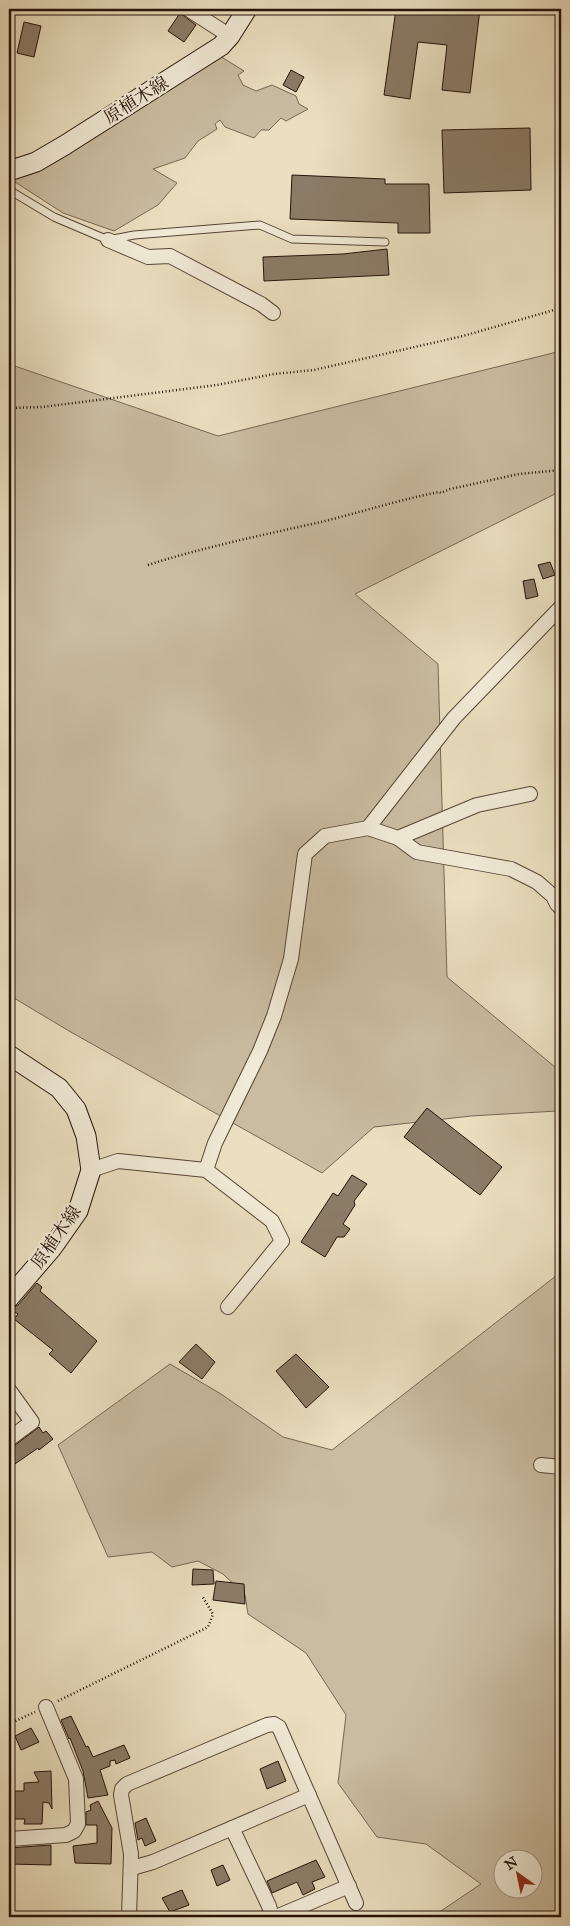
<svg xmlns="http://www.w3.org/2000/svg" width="570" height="1926" viewBox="0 0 570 1926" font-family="'IM FELL Great Primer','Noto Serif JP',serif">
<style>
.green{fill:#c9bca1;stroke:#776654;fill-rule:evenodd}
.building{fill:#8b7c67;stroke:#251107}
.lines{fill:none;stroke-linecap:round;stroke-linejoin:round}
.service-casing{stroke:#564435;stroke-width:9}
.minor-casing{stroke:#564435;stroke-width:16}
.secondary-casing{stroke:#251107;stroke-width:21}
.path{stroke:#251107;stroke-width:2.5;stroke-dasharray:1 2.5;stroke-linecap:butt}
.service{stroke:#f1ead6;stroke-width:7}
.minor{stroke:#f1ead6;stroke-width:14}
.secondary{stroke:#f1ead6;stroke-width:19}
.labels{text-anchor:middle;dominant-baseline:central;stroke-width:4.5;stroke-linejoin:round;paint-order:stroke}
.street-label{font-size:18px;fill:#251107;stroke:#f1ead6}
</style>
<rect width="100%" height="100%" fill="#eadfc0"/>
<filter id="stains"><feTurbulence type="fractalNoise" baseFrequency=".004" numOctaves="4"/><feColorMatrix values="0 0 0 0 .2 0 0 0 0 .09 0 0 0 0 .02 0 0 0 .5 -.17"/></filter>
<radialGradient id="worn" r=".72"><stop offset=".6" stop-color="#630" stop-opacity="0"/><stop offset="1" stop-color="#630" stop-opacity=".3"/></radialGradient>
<g class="green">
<polygon points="215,53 244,71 238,75 243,85 256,91 272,85 296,96 299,104 308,109 286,121 281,118 269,130 261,130 254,138 225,127 220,120 215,124 217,129 198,141 185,158 153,169 177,183 158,205 114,231 63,213 12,180"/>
<polygon points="561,351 561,491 355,594 438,664 447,977 561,1072 557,1111 471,1116 374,1127 322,1173 69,1031 9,995 9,364 218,436"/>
<path d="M 561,1272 L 561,1917 L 432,1917 L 481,1884 L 426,1844 L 377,1837 L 338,1783 L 346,1715 L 306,1653 L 248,1614 L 245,1595 L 223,1574 L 198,1561 L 172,1567 L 152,1552 L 108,1557 L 58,1445 L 170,1364 L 221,1394 L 283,1437 L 332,1450 ZM 502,1858 L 532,1858 L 532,1888 L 502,1888 Z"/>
</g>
<g class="building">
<polygon points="396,9 480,9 470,93 442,90 447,45 418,42 410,99 384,95"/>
<polygon points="180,13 196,25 184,42 168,31"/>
<polygon points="24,22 41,26 34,57 17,53"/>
<polygon points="291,70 304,77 296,92 283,85"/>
<polygon points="530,128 531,190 444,193 442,130"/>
<polygon points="292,175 385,179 385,184 429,184 430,233 398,233 398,223 290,219"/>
<polygon points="387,249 389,275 264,281 263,257 343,254"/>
<polygon points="550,562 555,575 543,579 538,565"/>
<polygon points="534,579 538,596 526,599 523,581"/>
<polygon points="427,1108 502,1167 480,1195 404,1137"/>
<polygon points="352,1175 367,1184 354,1201 355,1205 343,1224 350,1229 344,1237 337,1237 325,1257 301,1242 333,1193 338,1196"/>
<polygon points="37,1283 42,1287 40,1291 97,1341 71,1373 49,1354 53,1350 14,1319 18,1314 10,1309 18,1305"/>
<polygon points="196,1344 215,1362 202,1379 179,1362"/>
<polygon points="296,1354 329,1387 306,1408 276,1371"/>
<polygon points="39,1427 43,1433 46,1431 53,1439 39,1450 38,1448 9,1468 9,1448 14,1446"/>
<polygon points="193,1569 213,1570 214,1584 192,1585"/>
<polygon points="216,1581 244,1584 245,1604 213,1600"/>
<polygon points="71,1716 86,1747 88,1746 93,1757 124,1745 130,1758 116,1764 115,1760 110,1761 110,1766 100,1770 108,1795 88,1798 83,1771 70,1738 69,1739 61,1720"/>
<polygon points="31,1728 39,1742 21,1750 15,1736"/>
<polygon points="278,1761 286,1781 267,1789 260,1769"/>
<polygon points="51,1771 52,1809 49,1803 43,1802 42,1824 24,1824 25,1819 9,1819 9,1791 24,1791 24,1783 39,1782 34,1772"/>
<polygon points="98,1801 112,1828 111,1864 75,1863 73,1846 97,1843 97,1825 86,1825 86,1812 91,1810 90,1805"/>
<polygon points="146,1818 156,1841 145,1846 142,1838 138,1840 135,1823"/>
<polygon points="51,1845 51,1865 9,1864 9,1848"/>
<polygon points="316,1860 325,1877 312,1882 315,1889 303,1895 297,1882 272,1893 267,1881"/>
<polygon points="223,1865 230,1880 217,1886 211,1870"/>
<polygon points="182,1890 189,1905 170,1912 162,1898"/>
</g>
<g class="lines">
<defs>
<polyline id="service" points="9,190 54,217 108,240 134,235 260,225 292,239 385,242"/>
<g id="minor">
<polyline points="188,9 230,36"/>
<polyline points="108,240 148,257 170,256 261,304 273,313"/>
<polyline points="368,828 454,718 561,607"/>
<polyline points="398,838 417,852 511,869 537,882 553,896 557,904 561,908"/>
<polyline points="91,1170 118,1161 206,1170 272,1221 282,1241 228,1307"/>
<polyline points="206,1170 215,1143 260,1051 274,1016 291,959 305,854 325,836 368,828 398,838 477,805 530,794"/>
<polyline points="9,1390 32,1422 9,1439"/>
<polyline points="541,1465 561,1467"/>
<polyline points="232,1828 269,1906 272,1917"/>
<polyline points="9,1839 66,1835 74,1831 78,1824 76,1779 46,1707"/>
<polyline points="132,1868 153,1862 309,1795"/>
<polyline points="129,1917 131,1854 121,1795 122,1789 127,1784 267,1725 274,1724 279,1727 356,1903"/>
<polyline points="276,1917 349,1886"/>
</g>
<g id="secondary">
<polyline points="9,171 36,162 65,145 221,46 230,36 247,9"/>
<polyline points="9,1055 59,1088 76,1109 86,1136 91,1170 78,1211 52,1248 9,1298"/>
</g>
</defs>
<use href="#service" class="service-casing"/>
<use href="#minor" class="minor-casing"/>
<use href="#secondary" class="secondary-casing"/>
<g class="path">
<polyline points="9,408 42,407 217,385 274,374 314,370 463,336 561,308"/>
<path d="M 148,565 C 204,547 263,535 321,522 C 361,512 399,500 439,492 L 441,493 L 450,489 L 519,474 L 561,470"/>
<polyline points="58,1701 208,1627 213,1614 202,1596"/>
<polyline points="9,1724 35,1712"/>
</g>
<use href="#service" class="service"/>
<use href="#minor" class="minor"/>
<use href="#secondary" class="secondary"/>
</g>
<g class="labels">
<g class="street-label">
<text transform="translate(136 100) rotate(-32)">原植木線</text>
<text transform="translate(56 1237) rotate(-55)">原植木線</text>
</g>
</g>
<rect width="570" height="1926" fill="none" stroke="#eadfc0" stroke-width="30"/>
<rect x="10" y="10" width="550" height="1906" fill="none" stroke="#251107" stroke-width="2.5"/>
<rect x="15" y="15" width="540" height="1896" fill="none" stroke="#251107"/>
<g transform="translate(518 1874) rotate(327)"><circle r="24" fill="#f1ead6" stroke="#9f9383"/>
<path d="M0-4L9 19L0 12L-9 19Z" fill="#8f2418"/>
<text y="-8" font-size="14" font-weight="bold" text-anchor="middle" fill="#251107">N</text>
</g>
<rect width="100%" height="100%" filter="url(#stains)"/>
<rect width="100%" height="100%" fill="url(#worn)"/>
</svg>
